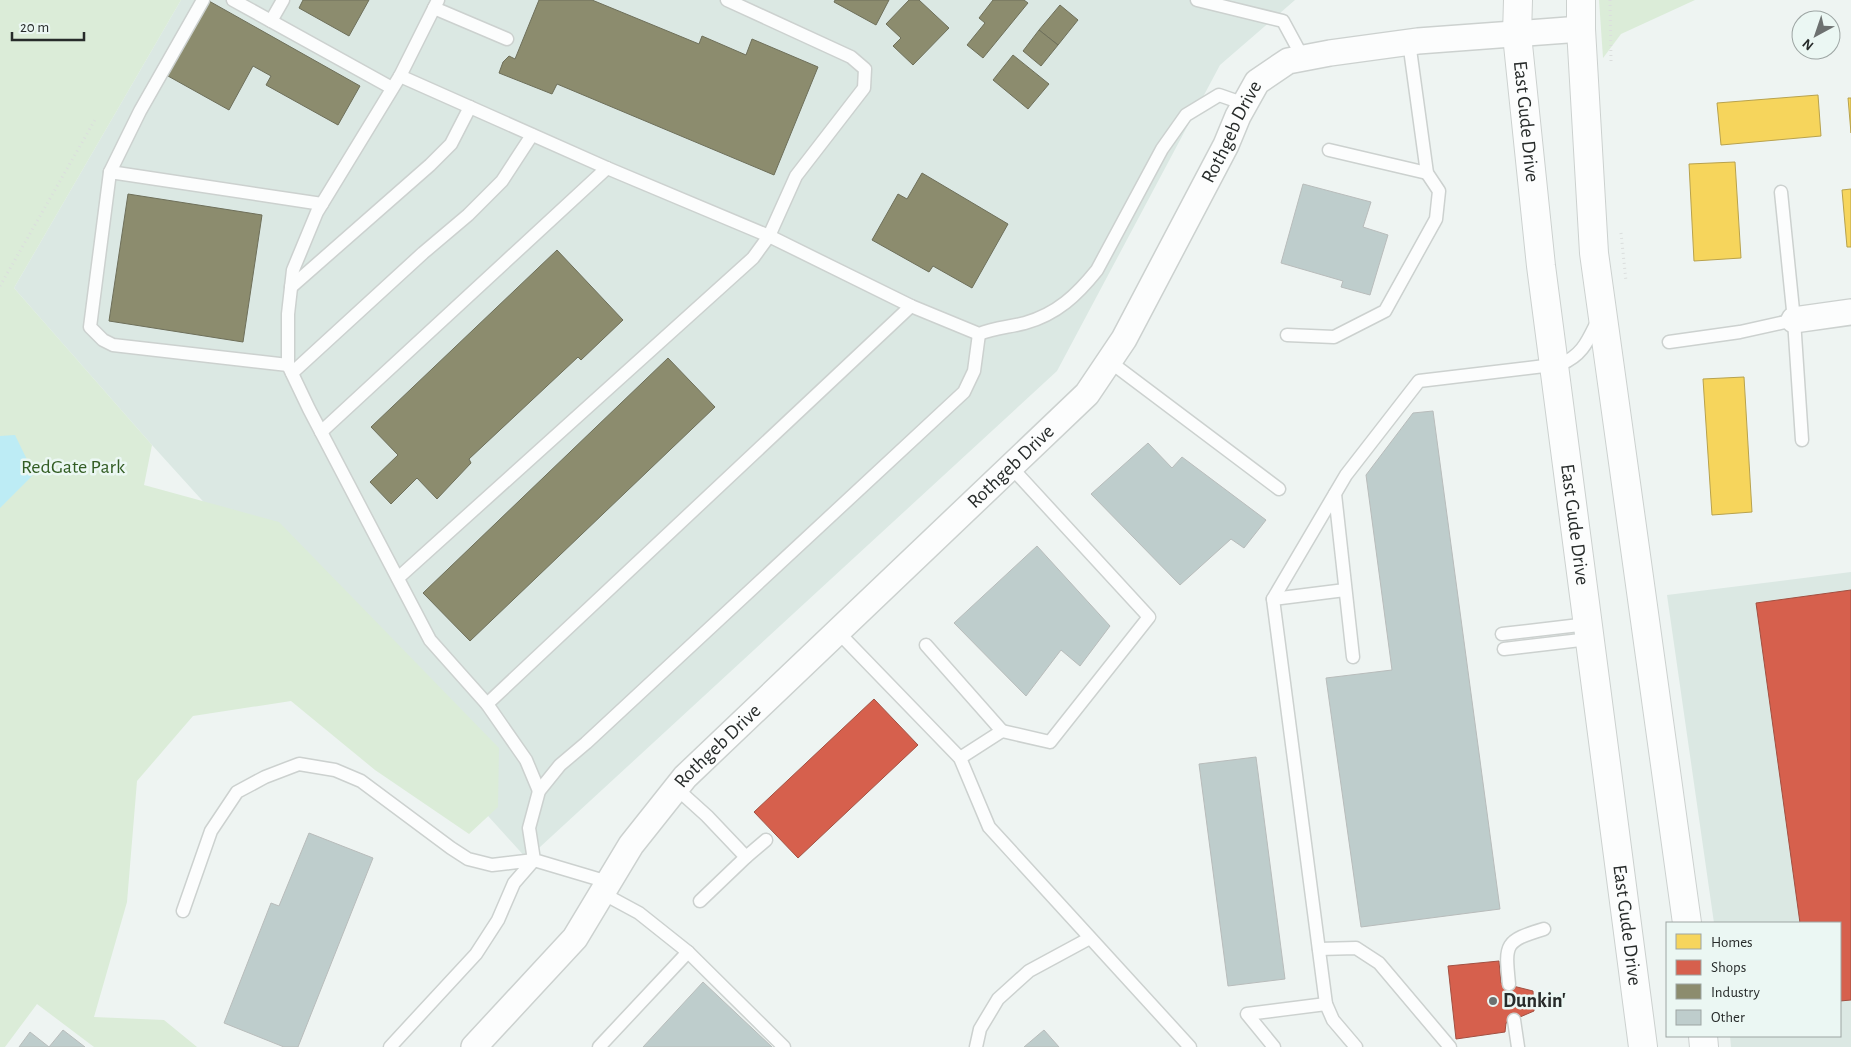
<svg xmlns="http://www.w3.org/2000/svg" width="1851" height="1047" viewBox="0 0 1851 1047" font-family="'Alegreya Sans',sans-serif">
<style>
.built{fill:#dbe8e3}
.green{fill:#dbecd8}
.water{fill:#bdecf5}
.homes{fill:#f6d55c;stroke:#b8a24d}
.shops{fill:#d6604d;stroke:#a25042}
.industry{fill:#8c8c6e;stroke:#6e6f5a}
.building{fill:#becdcc;stroke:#b8bcbb}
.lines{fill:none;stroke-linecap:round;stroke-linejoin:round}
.lane-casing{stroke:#ccd1cf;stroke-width:15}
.street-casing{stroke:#ccd1cf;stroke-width:28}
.secondary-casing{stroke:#ccd1cf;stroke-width:30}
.path{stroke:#dbdedd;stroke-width:3;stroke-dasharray:1 4;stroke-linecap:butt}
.lane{stroke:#fcfdfd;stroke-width:12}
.street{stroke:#fcfdfd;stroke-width:25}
.secondary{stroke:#fcfdfd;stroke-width:28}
.poi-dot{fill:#6d7170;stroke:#ebf7f3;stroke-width:2}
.labels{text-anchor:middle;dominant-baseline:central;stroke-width:5;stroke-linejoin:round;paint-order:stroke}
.street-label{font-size:20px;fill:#272b2a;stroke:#ebf7f3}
.park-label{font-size:20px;fill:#335d24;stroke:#ebf7f3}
.poi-label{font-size:20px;font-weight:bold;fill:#272b2a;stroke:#ebf7f3;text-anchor:start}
</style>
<rect width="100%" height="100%" fill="#eef4f2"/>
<g class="built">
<polygon points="181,0 1295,0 1220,65 1057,371 527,859 152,445 14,288"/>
<polygon points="1851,572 1851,1047 1731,1047 1730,1036 1840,1036 1840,923 1714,923 1667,595"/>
</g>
<g class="green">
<polygon points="0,0 181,0 14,288 152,445 144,485 279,522 499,748 498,807 469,834 375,770 291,701 193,716 137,781 127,902 94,1017 164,1020 197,1047 94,1047 37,1004 5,1047 0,1047"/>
<polygon points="1599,0 1695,0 1621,34 1603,58"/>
</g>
<polygon class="water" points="15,435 34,474 0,508 0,436"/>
<g class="homes">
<polygon points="1818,95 1821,136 1721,145 1717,103"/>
<polygon points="1848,98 1851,98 1851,133"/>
<polygon points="1735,162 1741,258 1694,261 1689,164"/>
<polygon points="1851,189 1851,247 1847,247 1842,190"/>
<polygon points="1744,377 1752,512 1712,515 1703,379"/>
</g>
<g class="shops">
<polygon points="1851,590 1851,1000 1840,1001 1840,923 1800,923 1756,603"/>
<polygon points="874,699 918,745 798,858 754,812"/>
<polygon points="1499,961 1501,983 1533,991 1534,1011 1506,1023 1505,1032 1456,1039 1448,966"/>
</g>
<g class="industry">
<polygon points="303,0 369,0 349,36 299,8"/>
<polygon points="539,0 592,0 699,44 702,36 746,55 752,39 818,67 774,175 557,84 552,94 499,73 503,62 509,56 515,59"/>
<polygon points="835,0 889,0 876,25 834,2"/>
<polygon points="909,0 919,0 949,28 913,65 893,46 901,38 886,24"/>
<polygon points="993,0 1024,0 1028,3 983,58 967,45 985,23 979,18"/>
<polygon points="209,1 360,86 338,125 266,85 271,76 253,66 229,110 168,76"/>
<polygon points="1060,5 1078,20 1058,45 1039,30"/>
<polygon points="1039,30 1058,45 1041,66 1023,51"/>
<polygon points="1013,55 1049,84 1028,109 993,80"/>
<polygon points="922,173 1008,224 972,288 933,266 929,272 872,240 898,194 907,199"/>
<polygon points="128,194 262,215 243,342 109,321"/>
<polygon points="557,250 623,320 581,360 578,357 469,459 471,463 437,499 417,478 391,504 370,482 398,455 371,427"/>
<polygon points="668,358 715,407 470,641 423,593"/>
</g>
<g class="building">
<polygon points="1303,184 1371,202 1363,227 1388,235 1370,295 1341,287 1343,281 1281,263"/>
<polygon points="1433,411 1500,909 1361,927 1326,678 1392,670 1366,475 1413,413"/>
<polygon points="1148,443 1172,468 1182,457 1266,520 1244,548 1231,539 1180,585 1091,494"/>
<polygon points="1037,546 1110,626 1080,666 1061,650 1026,696 954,623"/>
<polygon points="1256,757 1285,979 1228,986 1199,764"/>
<polygon points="309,833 373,858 298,1047 284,1047 224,1023 271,903 279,906"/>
<polygon points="703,982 772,1047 643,1047"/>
<polygon points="63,1030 85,1047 49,1047"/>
<polygon points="1044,1030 1059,1047 1024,1047"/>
<polygon points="30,1032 49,1047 19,1047"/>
</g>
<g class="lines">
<defs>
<g id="lane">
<polyline points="233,0 392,88"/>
<polyline points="1197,0 1283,21 1303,58"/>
<polyline points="434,8 507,39"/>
<polyline points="271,21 283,0"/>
<polyline points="400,76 438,0"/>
<polyline points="1329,150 1427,173"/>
<polyline points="110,172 140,111 203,0"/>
<polyline points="1781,192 1794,320 1802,440"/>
<polyline points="291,287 430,165 451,144 470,107"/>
<polyline points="1287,335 1334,337 1385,311 1436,219 1439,191 1427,173 1409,42"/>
<polyline points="1669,342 1740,332 1794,320"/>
<polyline points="1109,361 1279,489"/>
<polyline points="288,365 113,345 103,340 90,327 110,172 322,204"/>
<polyline points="292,373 423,253 468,215 502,181 532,135"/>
<polyline points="321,432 607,168"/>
<polyline points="1335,494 1353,657"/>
<polyline points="398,578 753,258 769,236 796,176 864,88 865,69 851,57 727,0"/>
<polyline points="1273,599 1345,590"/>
<polyline points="838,632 960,758 989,827 1190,1047"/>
<polyline points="1502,634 1588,624"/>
<polyline points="926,645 1002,731 960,758"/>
<polyline points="1504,649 1589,639"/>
<polyline points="487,704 911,306"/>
<polyline points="1002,731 1050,742 1149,617 1011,467"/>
<polyline points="676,788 707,816 746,857 700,901"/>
<path d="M 539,791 L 526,760 L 487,704 L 430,640 L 309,409 L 288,365 L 288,314 L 293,270 L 317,212 L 400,76 L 607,168 L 769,236 L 911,306 L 979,334 C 994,328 1010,327 1025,323 C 1057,314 1077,295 1097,270 L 1162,149 L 1186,115 L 1219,95 L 1245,104"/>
<polyline points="746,857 766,840"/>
<polyline points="608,882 534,860 529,828 539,791 560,765 586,743 964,392 974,371 979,334"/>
<polyline points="183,911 211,831 237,792 265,777 299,764 335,770 361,781 451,848 468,859 492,865 534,860 514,883 498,920 476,954 390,1047"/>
<polyline points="1319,949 1356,948 1379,963 1450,1047"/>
<polyline points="688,952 784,1047"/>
<path d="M 1509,984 C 1505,944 1504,941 1544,929"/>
<polyline points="1514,1020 1518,1047"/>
<polyline points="599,1047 688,952 639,913 602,893"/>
<polyline points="976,1047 980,1029 998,999 1029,971 1090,938"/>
<polyline points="1274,1047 1247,1014 1326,1004"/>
<path d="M 1356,1047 L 1333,1020 L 1326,1004 L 1273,599 L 1346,475 L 1419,381 L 1561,364 C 1583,355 1588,340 1598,320"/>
</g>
<g id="street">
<polyline points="1794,320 1851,312"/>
<path id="s1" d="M 474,1047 L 575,938 L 631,845 L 685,777 L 1087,394 L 1124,339 L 1226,145 L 1238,116 L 1257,82 L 1288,61 L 1330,53 L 1418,41 L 1581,29"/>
</g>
<g id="secondary">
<path id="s2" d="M 1518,0 L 1517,35 L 1541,266 L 1643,1047"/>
<polyline points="1581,0 1581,29 1594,253 1687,923"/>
<polyline points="1703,1036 1704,1047"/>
</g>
</defs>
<use href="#lane" class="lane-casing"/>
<use href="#street" class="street-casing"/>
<use href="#secondary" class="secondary-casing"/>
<g class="path">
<polyline points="1610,0 1611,62"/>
<polyline points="1621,233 1626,281"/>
<polyline points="0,286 96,118"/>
</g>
<use href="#lane" class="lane"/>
<use href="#street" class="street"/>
<use href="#secondary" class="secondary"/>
</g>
<circle class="poi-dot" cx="1493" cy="1001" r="5"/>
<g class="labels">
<g class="street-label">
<text stroke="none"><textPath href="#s2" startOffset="122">East Gude Drive</textPath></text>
<text stroke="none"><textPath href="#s1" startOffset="1199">Rothgeb Drive</textPath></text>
<text stroke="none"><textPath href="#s1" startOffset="794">Rothgeb Drive</textPath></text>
<text stroke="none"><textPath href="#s2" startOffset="528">East Gude Drive</textPath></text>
<text stroke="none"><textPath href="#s1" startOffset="389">Rothgeb Drive</textPath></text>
<text stroke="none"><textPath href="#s2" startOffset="932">East Gude Drive</textPath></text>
</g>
<g class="park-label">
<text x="73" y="467">RedGate Park</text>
</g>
<g class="poi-label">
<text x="1503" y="1001">Dunkin'</text>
</g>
</g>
<rect x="1666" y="922" width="175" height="115" fill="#ebf7f3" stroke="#9da5a3"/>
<rect x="1676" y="934" width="25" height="15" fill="#f6d55c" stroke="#9da5a3"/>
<text x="1711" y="947" font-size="15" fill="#272b2a">Homes</text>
<rect x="1676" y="960" width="25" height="15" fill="#d6604d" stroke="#9da5a3"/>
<text x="1711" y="972" font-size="15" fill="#272b2a">Shops</text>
<rect x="1676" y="984" width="25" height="15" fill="#8c8c6e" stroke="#9da5a3"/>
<text x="1711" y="997" font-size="15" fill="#272b2a">Industry</text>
<rect x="1676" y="1010" width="25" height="15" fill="#becdcc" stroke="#9da5a3"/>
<text x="1711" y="1022" font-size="15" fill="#272b2a">Other</text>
<g transform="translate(1816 35) rotate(220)"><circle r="24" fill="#ebf7f3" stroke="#9da5a3"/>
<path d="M0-4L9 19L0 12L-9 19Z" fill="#6d7170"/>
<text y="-8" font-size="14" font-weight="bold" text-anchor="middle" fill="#272b2a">N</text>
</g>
<path d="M12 32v8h72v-8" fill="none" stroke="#272b2a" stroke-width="2.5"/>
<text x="20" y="32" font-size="15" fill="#272b2a" stroke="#ebf7f3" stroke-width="4" paint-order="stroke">20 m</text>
</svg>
